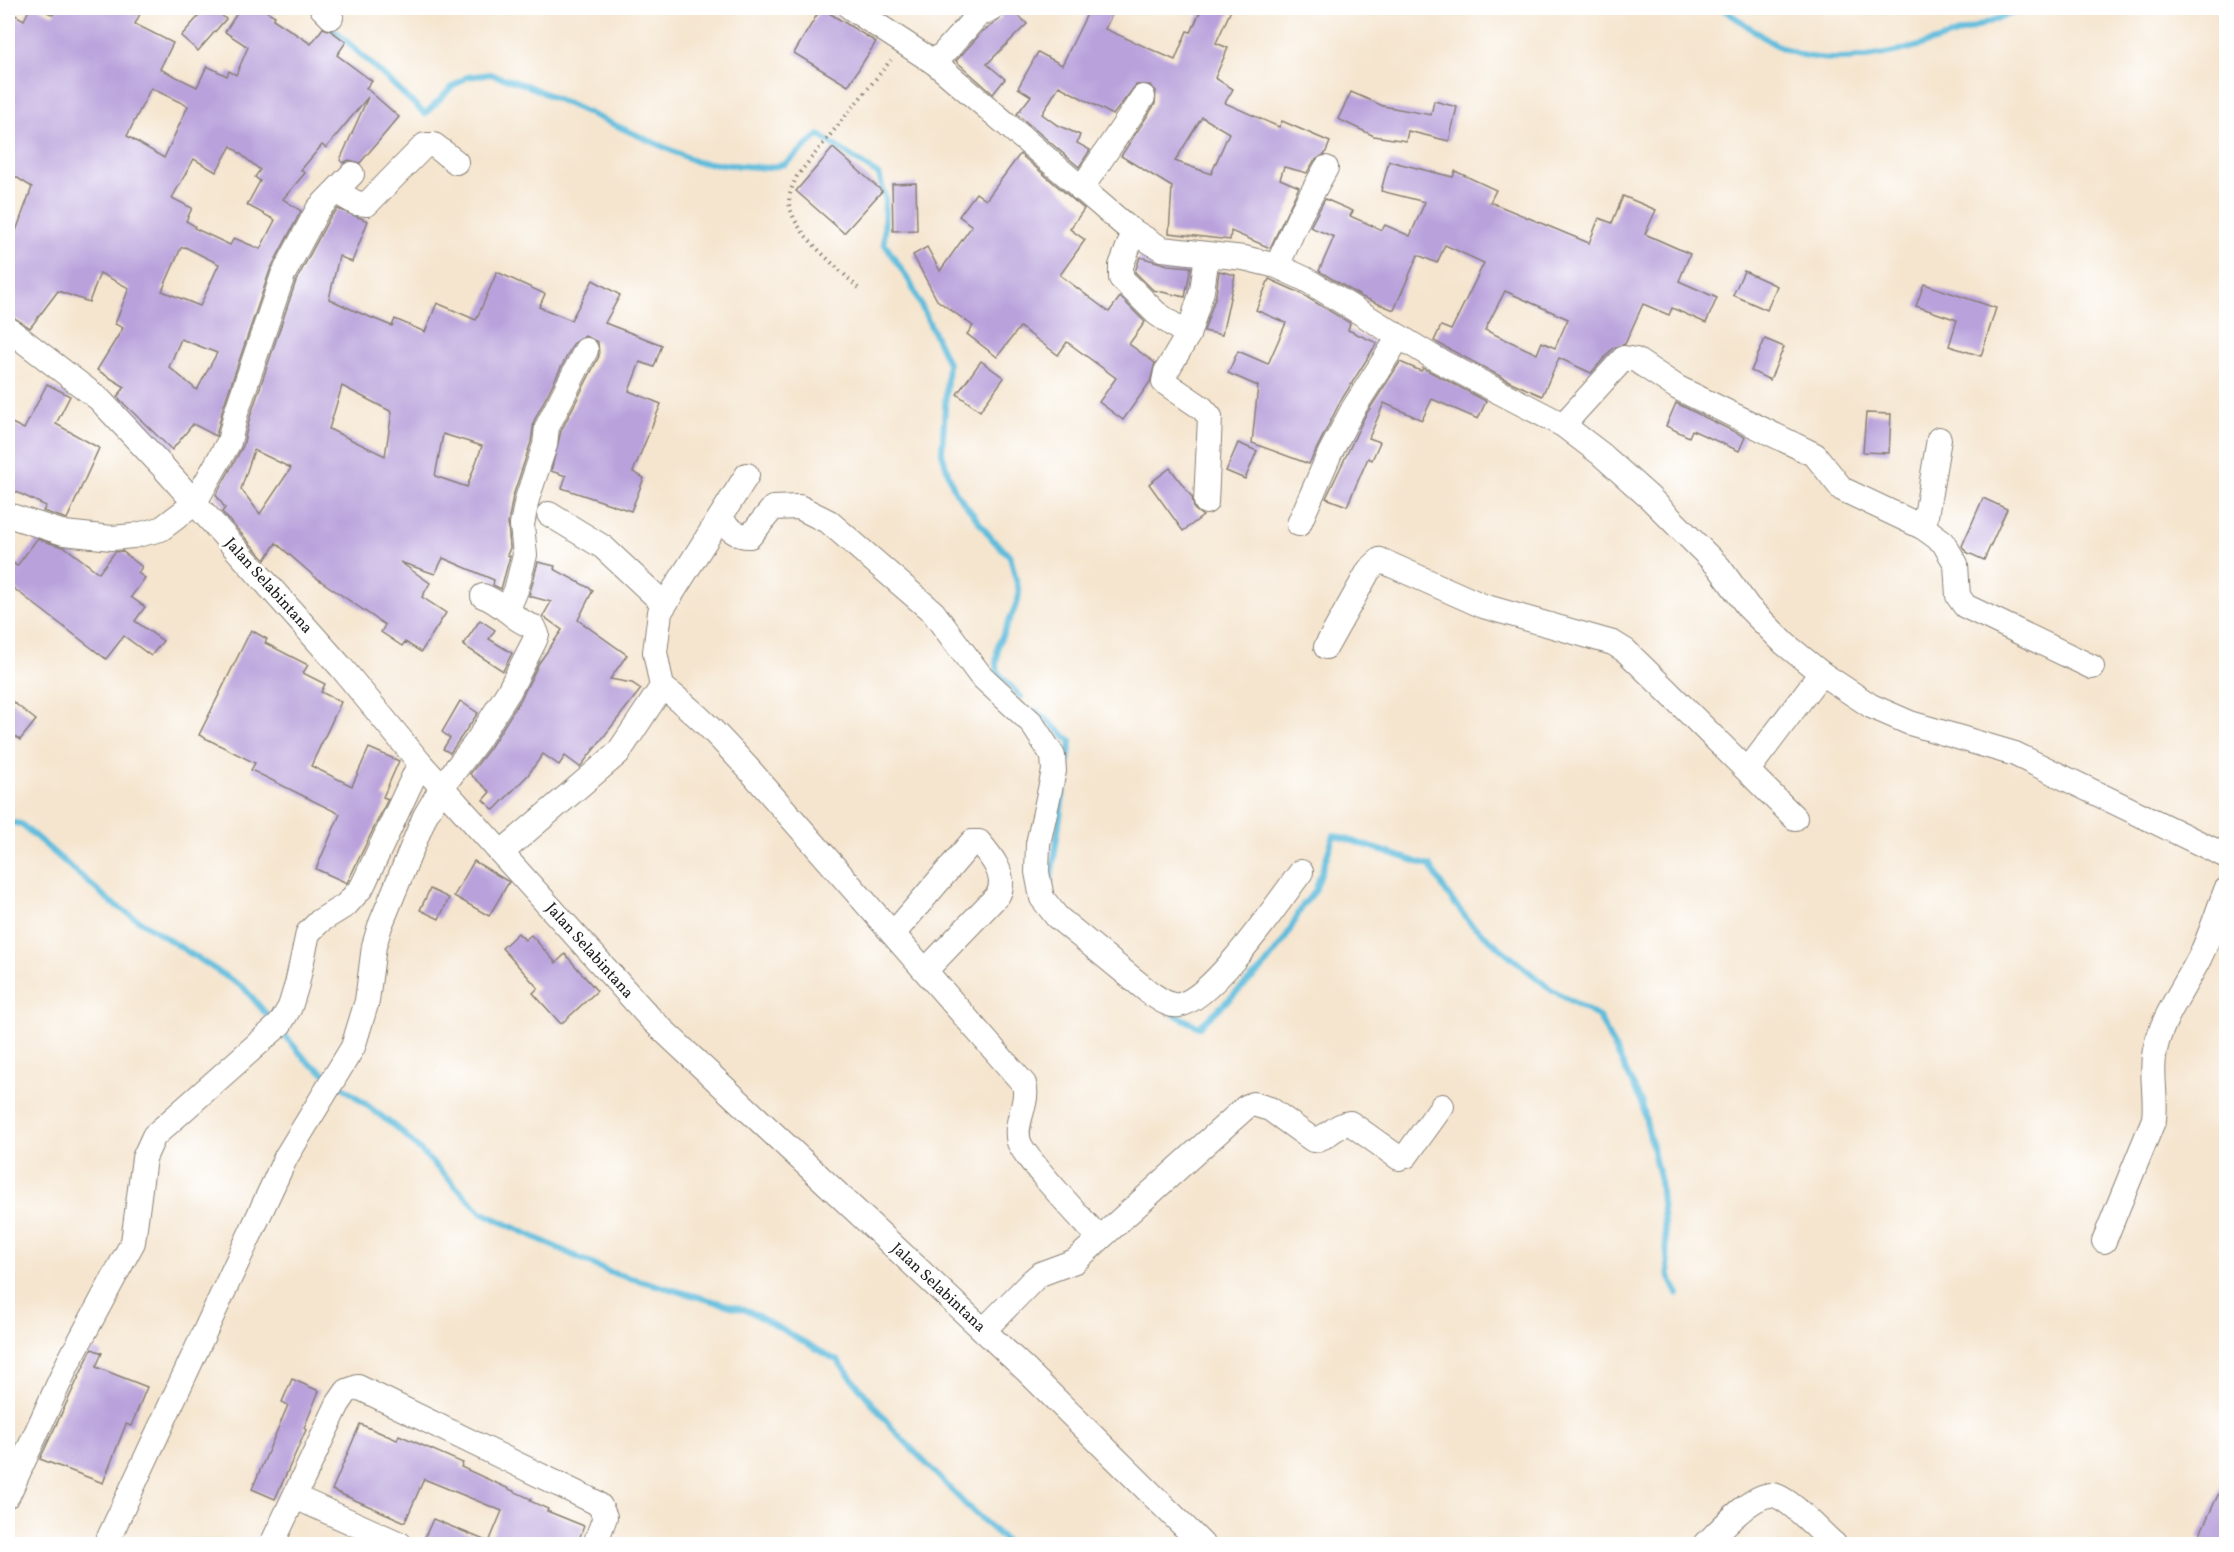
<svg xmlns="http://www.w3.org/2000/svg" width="2234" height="1552" viewBox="0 0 2234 1552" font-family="Vollkorn,serif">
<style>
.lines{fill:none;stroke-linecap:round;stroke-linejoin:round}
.stream{stroke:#5cbbdb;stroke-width:6}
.building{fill:#b9a2db;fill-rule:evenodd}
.minor-casing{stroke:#888076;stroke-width:26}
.path{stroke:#888076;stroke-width:4;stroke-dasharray:1.5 4.5;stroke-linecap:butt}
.minor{stroke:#fff;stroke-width:24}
.labels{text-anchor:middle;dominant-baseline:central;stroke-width:6;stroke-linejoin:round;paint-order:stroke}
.street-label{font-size:16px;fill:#1c1c1c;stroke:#fff}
</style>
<rect width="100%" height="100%" fill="#fff"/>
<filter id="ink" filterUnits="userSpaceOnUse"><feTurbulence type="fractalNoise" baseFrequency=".0167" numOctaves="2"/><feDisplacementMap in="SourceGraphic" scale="12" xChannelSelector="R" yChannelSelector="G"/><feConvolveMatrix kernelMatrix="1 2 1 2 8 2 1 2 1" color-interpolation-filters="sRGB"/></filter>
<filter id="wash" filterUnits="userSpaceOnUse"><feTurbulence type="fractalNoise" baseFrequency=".008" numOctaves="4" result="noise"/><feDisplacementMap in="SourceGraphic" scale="24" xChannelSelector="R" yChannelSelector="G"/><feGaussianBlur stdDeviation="1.35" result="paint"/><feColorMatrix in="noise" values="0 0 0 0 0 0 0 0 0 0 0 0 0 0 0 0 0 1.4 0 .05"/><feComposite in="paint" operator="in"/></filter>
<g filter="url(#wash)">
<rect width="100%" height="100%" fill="#f5e5cf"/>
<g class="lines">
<g class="stream">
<path d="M 1721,8 C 1746,23 1767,44 1795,53 C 1864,75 1961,32 2026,8"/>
<polyline points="328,24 425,114 451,88 467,77 490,74 526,85 697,162 768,168 785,164 819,135 879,175 885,197 884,243 910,282 948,363 942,453 948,473 955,491 993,540 1010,556 1019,591 1018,601 998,645 996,665 999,674 1021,697"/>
<polyline points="1035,710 1071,741 1050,885"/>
<polyline points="8,822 21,824 112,903 244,988 274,1023"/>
<polyline points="1174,1014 1199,1027 1263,968 1285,939 1303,905 1315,891 1334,835 1430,866 1448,895 1471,924 1549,988 1599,1017 1642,1103 1660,1181 1669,1276 1678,1294"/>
<polyline points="281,1031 307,1061 330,1077"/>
<polyline points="338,1083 402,1132 481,1212 609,1272 749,1311 838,1361 892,1428 965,1504 1009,1544"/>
</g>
</g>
<g id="blocks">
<g class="building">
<path d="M 30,8 L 39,8 L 53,15 L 57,8 L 143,8 L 135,24 L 173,43 L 160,69 L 197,87 L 207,66 L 227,76 L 229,71 L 236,75 L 248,47 L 225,32 L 240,8 L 261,8 L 275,16 L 273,19 L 311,44 L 323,28 L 331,31 L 346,42 L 337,55 L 372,81 L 366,88 L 399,117 L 360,163 L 349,160 L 343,163 L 340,160 L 368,97 L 326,148 L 322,145 L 301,170 L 305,173 L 283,199 L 301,211 L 270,270 L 223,408 L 216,436 L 193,424 L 172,450 L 117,397 L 125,387 L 97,370 L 123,328 L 115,324 L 129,288 L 100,273 L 89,302 L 58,291 L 30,328 L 8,314 L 8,253 L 32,187 L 8,172 L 8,11 L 24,20 ZM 151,88 L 188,106 L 164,158 L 127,136 ZM 231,146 L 260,170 L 255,177 L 260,181 L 247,205 L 275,220 L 260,249 L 234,238 L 230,245 L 194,228 L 195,226 L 186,221 L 192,208 L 172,198 L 194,159 L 216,172 ZM 185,247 L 219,264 L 200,306 L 162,291 L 181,248 ZM 181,339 L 217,353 L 197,390 L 169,367 Z"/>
<polygon points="206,8 213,8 226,19 198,51 181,36"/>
<polygon points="821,8 876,42 848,86 794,53"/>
<polygon points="1011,8 1027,24 987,64 1005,79 993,94 956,61 982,32 999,20 1006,9"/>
<path d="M 1090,8 L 1115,8 L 1105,29 L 1175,60 L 1187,31 L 1191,32 L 1202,8 L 1232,8 L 1216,43 L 1228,48 L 1215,78 L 1233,89 L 1225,103 L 1279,127 L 1282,121 L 1330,142 L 1325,154 L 1314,161 L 1307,173 L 1284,167 L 1280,179 L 1299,187 L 1270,248 L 1231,231 L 1230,240 L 1169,233 L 1172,187 L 1121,156 L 1155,104 L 1156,91 L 1150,85 L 1136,85 L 1113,115 L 1059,86 L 1042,114 L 1057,125 L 1080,135 L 1077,143 L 1090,150 L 1079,167 L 1017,114 L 1031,96 L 1018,88 L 1038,52 L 1062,65 ZM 1202,117 L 1229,133 L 1211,174 L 1175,161 Z"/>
<polygon points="1351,92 1383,106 1431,115 1434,101 1457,107 1449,141 1408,131 1406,141 1374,136 1338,119"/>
<polygon points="833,148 882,191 844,233 796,191"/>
<polygon points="1020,154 1084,209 1070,229 1085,240 1060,275 1109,312 1120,297 1145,322 1129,344 1155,363 1150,382 1123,420 1099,402 1116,378 1067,342 1058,355 1020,327 997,357 967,334 973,326 937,300 913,255 927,247 940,271 972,226 959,216 976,193 986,200"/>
<path d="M 1389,161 L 1453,177 L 1455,171 L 1496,190 L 1490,202 L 1589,243 L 1599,218 L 1612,223 L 1623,196 L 1656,210 L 1645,234 L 1690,254 L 1679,281 L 1717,298 L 1706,323 L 1672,308 L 1669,315 L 1643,304 L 1625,344 L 1613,348 L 1591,373 L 1559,358 L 1542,396 L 1511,382 L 1434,341 L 1441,326 L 1451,330 L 1484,263 L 1445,245 L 1437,263 L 1418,255 L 1394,310 L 1362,297 L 1319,271 L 1334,237 L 1310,227 L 1325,199 L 1353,211 L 1350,216 L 1382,230 L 1385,225 L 1410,236 L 1425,202 L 1381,191 ZM 1505,291 L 1568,319 L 1555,348 L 1542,342 L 1537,354 L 1485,330 Z"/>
<polygon points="916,183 917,230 893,231 892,184"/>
<path d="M 338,209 L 368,221 L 352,262 L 339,256 L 329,299 L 355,311 L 392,326 L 395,319 L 425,332 L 437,303 L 476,320 L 497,272 L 545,294 L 539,307 L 571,320 L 593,280 L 620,295 L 605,323 L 662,345 L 654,367 L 640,362 L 629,391 L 661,404 L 633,472 L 644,478 L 631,511 L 562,488 L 566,476 L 551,471 L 561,431 L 599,356 L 598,342 L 585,336 L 573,344 L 534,421 L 531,442 L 513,496 L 508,523 L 510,548 L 507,555 L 510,556 L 501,589 L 493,585 L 494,580 L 443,558 L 435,574 L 400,562 L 430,583 L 422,597 L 446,613 L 421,652 L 405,642 L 402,646 L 381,632 L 385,625 L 315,577 L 276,543 L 265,560 L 222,512 L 225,508 L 216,495 L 243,446 L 250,417 L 296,281 L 330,217 ZM 342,386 L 392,412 L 385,456 L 329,429 ZM 443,434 L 482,446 L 467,487 L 435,476 ZM 254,450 L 291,468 L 260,514 L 241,489 Z"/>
<polygon points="1140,257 1168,265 1191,267 1185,297 1153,290 1135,272"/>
<polygon points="1219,271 1235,275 1222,335 1204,331 1216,295"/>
<polygon points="1744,271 1777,286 1767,310 1733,295"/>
<polygon points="1269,279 1298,292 1350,323 1348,330 1377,343 1340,402 1309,464 1252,443 1258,386 1228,373 1238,351 1268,364 1286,323 1256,310"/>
<polygon points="1924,284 1996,308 1981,356 1949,346 1957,320 1916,306"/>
<polygon points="1765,339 1784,347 1770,380 1751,371"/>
<polygon points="981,361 1004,378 980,411 957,394"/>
<polygon points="1400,362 1421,371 1423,368 1486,401 1478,419 1432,399 1422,420 1384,403 1369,438 1380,442 1372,460 1368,458 1347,506 1326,498 1365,416"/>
<polygon points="47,384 70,396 56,424 99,448 67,519 43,511 46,506 8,488 8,421 24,429"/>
<polygon points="1676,403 1745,437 1739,451 1692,430 1689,437 1666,426"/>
<polygon points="1866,413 1891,414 1889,453 1863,452"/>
<polygon points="1238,443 1257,451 1245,479 1226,471"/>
<polygon points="1170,468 1192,497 1194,509 1203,516 1183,531 1149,484"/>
<polygon points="1983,498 2007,509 1984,560 1966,552 1962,546"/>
<polygon points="37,539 66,548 99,573 115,552 122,551 142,567 138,573 145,578 131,597 145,607 135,621 163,641 151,656 124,636 106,659 8,584 8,559 17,566"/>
<polygon points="538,562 555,566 554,569 593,590 578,620 627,655 610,679 632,683 641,689 580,767 565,756 559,765 543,754 528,775 494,810 483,800 490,792 470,774 490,748 521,699 539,663 562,630 543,616 551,602 529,596"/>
<polygon points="480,620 495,630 489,639 512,653 503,671 463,645"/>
<polygon points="251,630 267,639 265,643 308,665 303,673 325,684 321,692 341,702 311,766 352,786 369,748 399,761 383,797 388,799 347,883 316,869 340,814 251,770 255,763 199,735"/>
<polygon points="8,698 36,720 20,740 8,730"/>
<polygon points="460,701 478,713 450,753 443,749 450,738 442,732"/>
<polygon points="474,861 509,882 489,916 454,896"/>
<polygon points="430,889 449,898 439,919 420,910"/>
<polygon points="518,933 525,940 531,935 556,963 565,954 597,991 561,1024 533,993 538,988 502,948"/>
<polygon points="92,1349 102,1353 96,1367 147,1387 131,1426 126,1424 103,1483 40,1459"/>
<polygon points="292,1379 319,1391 304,1428 306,1430 275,1499 252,1489 288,1405 282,1402"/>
<polygon points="360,1424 397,1440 399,1435 463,1463 461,1467 531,1499 530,1501 548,1509 547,1511 584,1526 577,1545 437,1545 424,1539 433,1519 489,1542 502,1511 424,1479 405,1522 332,1490"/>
<polygon points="2226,1478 2226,1545 2211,1545 2198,1538"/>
</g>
</g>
</g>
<g filter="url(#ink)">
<use href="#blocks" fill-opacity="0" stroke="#888076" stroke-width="1.5"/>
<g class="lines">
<defs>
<g id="minor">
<polyline points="322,8 331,17"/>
<polyline points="851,8 935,63 1128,228 1162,249 1244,258 1277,266 1305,279 1436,359 1563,425 1601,454 1650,498 1719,567 1748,607 1785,644 1821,673 1871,706 1910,723 2015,754 2226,856"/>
<polyline points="935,63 977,16 992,8"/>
<polyline points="1081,189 1143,97"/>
<polyline points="337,192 356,203 367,204 425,145 434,145 456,162"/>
<polyline points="1134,232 1121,266 1121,278 1156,313 1188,335 1166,372 1164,382 1202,408 1210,417 1206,502"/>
<polyline points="1277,266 1300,215 1326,168"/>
<polyline points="8,329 99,399 163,467 341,667 420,763 651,1019 1026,1370 1202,1544"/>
<polyline points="1188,335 1202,291 1207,255"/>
<polyline points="1563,425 1624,358 1636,360 1678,388 1815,455 1842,489 1924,528 1943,542 1956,564 1958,596 1965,606 2092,667"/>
<polyline points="549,514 603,547 664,604"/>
<polyline points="8,515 64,533 112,538 133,536 161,529 194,504 229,442 236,413 283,275 318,209 352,174"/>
<path d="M 720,520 C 729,528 737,537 750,536 L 773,508 L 799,507 L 829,522 L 933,612 L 980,675 L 1031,722 L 1053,756 L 1054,771 L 1038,844 L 1037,872 L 1042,898 L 1057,917 L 1150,993 C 1158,998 1169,1007 1179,1005 C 1213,999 1279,901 1301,872"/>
<polyline points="1299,524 1330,453 1353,409 1399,337"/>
<polyline points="1924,528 1939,439"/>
<polyline points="508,609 516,590 525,555 522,525 527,499 545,445 547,427 586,350"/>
<polyline points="1326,647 1369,570 1380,560 1483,606 1613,643 1626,651 1665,689 1795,818"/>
<path d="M 662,687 C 697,712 725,743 754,775 L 1024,1084 C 1030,1103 1013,1122 1019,1142 C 1025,1159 1084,1221 1099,1238"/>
<polyline points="1748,770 1821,673"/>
<polyline points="502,852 618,753 662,687 655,652 660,612 747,475"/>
<path d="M 894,933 L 972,842 L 979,842 C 991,856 1008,876 998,895 L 926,970"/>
<path d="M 2104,1241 L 2154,1119 C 2157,1096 2150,1074 2155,1050 C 2162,1018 2184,988 2199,959 C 2210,937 2217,913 2226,890"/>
<path d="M 984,1330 L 1033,1280 L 1040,1274 L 1075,1261 L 1246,1107 L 1253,1104 L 1270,1109 L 1313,1140 C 1328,1139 1335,1124 1350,1123 L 1399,1158 L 1406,1156 L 1442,1106"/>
<polyline points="8,1495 68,1363 133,1242 144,1158 154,1136 280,1024 290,1007 297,984 308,933 320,921 346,905 362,887 420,763"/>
<polyline points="295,1497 400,1544"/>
<path d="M 106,1544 L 286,1157 L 353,1047 L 367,1001 L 374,946 L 380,926 L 425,816 L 442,787 L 478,740 L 509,691 L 535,640 L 537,634 L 534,627 C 514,621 503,603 483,596"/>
<polyline points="272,1544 338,1404 347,1391 358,1387 595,1502 600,1506 605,1517 595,1544"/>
<path d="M 1706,1544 C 1719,1531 1752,1494 1772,1495 C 1788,1496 1821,1533 1834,1544"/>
</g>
</defs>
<use href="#minor" class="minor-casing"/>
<path class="path" d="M 858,288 C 839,268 799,237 791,211 C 786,199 792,187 797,176 L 891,60"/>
<use href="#minor" class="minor"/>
</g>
</g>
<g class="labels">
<g class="street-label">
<text transform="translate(268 586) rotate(48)">Jalan Selabintana</text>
<text transform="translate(589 951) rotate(48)">Jalan Selabintana</text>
<text transform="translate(938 1288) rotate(43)">Jalan Selabintana</text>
</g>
</g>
<rect width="2234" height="1552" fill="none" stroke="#fff" stroke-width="30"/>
</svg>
